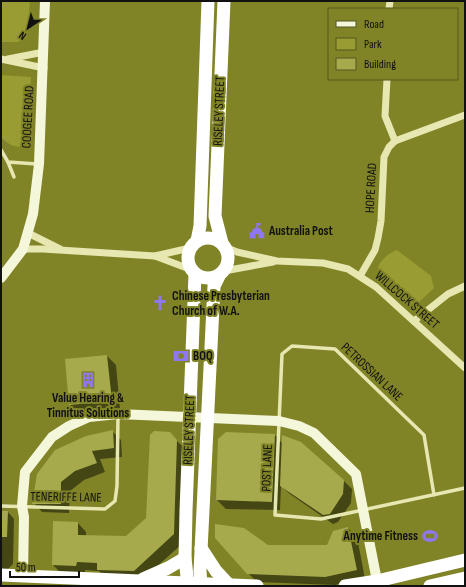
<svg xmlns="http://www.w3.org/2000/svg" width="466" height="587" viewBox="0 0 466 587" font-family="'Sofia Sans Condensed',sans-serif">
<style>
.green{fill:#989c32}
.shadow{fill:#0007}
.building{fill:#a7aa4c}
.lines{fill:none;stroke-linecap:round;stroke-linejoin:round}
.lane{stroke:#e6e7b1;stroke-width:3.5}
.street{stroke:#e6e7b1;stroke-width:7}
.secondary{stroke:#f5f7db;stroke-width:10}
.highway{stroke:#fff;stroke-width:13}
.labels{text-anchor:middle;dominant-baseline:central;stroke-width:4;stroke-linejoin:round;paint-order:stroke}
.street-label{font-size:13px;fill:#111;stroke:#808427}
.poi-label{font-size:13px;font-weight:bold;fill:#111;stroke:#808427;text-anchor:start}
</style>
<rect width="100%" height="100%" fill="#808427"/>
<g class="green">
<polygon points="1,1 30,1 27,37 18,42 1,42"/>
<polygon points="1,75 31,77 26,142 19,147 11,145 1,138"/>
<path d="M 397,250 L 431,276 L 434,288 L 416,305 L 407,303 L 378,277 C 375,264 386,254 397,250 Z"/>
</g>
<g class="shadow">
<polygon points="107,356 116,365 120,409 79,413 70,405"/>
<polygon points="112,431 121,440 122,457 100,459 105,472 84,480 70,491 69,513 42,512 34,503"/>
<polygon points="169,433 186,450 183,543 143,579 107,579 99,571 85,570 85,575 62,574 53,565 78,523 86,532 86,536 126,537 147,518"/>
<polygon points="275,435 282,443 343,480 352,489 351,503 338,522 333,524 290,494 281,486 280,510 226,509 217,500"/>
<polygon points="1,512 8,512 14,519 13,564 5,572 1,572"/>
<polygon points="348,528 357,537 365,579 335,585 257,582 248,573 268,546 328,546"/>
</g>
<g class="building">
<polygon points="107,355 112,401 69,405 65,359"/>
<polygon points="113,430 114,448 92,451 97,463 75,471 61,482 61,504 32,504 37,474 55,450 86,436"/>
<polygon points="154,431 170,432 177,440 174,534 134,571 97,570 97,563 77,562 76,566 52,565 53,521 78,522 78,535 126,536 146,518 150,435"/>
<polygon points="226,432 275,434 272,502 216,500 218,439"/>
<polygon points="282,435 301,442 344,480 343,494 330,514 323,515 280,486"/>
<polygon points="1,511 8,511 7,537 1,537"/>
<polygon points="215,524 244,528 268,545 327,545 333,531 348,527 357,570 325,577 247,574 215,538"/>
</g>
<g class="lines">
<g class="lane">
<polyline points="1,150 8,162 37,164"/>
<polyline points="8,162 14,177"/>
<polyline points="434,495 424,435 335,349 292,346 282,354 275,515 321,519 465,488"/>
<polyline points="1,506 105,509 115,501 117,486 118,416"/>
</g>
<g class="street">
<polyline points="389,9 390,1"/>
<polyline points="1,59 44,68"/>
<polyline points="8,59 44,52"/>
<polyline points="387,79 385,116 395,141"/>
<polyline points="28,233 60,249"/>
<polyline points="225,247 237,252 277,261 323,263 348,269 376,287 465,368"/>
<polyline points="23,249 43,249 155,256 192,270"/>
<polyline points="155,256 190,248"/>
<polyline points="224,271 273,262"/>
<polyline points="360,276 375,250 378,238 381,221 384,157 389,147 395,141 465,115"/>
<polyline points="414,321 448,294 465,286"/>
</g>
<g class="secondary">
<polyline points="1,278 23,249 33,214 39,164 45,1"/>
<polyline points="23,576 24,517 22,506 25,472 52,437 69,426 89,417 118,414 279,421 299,426 314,433 356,474 377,581"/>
</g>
<g class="highway">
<circle cx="208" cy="258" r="20"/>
<polyline points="197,241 200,226 208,1"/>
<polyline points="222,243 215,216 224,1"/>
<polyline points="201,548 216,571 229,585"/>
<polyline points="1,575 257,586"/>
<polyline points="143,579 168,568 185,558"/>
<polyline points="188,586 185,558 186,511 195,274"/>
<polyline points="201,586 200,571 214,286 219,276"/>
<polyline points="345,586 377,581 465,560"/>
<polyline points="430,586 465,578"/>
</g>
</g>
<defs>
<symbol id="civic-bare" viewBox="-9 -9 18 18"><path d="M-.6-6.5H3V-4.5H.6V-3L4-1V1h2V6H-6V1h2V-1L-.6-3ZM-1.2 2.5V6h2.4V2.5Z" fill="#8f77ef" stroke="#808427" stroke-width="2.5" paint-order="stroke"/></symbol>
<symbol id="church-bare" viewBox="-9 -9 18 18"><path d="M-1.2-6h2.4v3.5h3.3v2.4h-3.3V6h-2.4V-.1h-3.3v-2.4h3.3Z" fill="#8f77ef" stroke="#808427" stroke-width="2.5" paint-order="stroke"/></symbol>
<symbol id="bank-bare" viewBox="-9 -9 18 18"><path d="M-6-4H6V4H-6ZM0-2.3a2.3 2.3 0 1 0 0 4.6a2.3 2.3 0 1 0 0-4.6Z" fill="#8f77ef" stroke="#808427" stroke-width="2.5" paint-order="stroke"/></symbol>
<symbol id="building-bare" viewBox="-9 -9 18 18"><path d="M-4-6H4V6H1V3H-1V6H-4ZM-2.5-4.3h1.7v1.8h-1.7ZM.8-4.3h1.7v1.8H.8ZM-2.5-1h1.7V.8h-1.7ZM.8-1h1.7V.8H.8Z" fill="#8f77ef" stroke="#808427" stroke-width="2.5" paint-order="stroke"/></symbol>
<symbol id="stadium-bare" viewBox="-9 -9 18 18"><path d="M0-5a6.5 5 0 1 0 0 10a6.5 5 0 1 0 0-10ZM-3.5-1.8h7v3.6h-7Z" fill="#8f77ef" stroke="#808427" stroke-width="2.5" paint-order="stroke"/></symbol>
</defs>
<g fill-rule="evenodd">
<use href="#civic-bare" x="246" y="220" width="22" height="22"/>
<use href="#church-bare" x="149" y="292" width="22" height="22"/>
<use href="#bank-bare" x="170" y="345" width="22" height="22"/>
<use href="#building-bare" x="77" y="369" width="22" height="22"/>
<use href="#stadium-bare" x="419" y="525" width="22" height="22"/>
</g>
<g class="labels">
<g class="street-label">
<text transform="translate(219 111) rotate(-88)">RISELEY STREET</text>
<text transform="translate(28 117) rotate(-87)">COOGEE ROAD</text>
<text transform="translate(371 188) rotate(-87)">HOPE ROAD</text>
<text transform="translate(407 300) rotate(41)">WILLCOCK STREET</text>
<text transform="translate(372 372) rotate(43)">PETROSSIAN LANE</text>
<text transform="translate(189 430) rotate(-88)">RISELEY STREET</text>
<text transform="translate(267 468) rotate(-88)">POST LANE</text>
<text transform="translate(66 497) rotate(1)">TENERIFFE LANE</text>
</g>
<g class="poi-label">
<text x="269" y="231">Australia Post</text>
<text x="172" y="296">Chinese Presbyterian<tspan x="172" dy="15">Church of W.A.</tspan></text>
<text x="193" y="356">BOQ</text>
<text x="88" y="398" text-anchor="middle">Value Hearing &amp;<tspan x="88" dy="15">Tinnitus Solutions</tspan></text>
<text x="418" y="536" text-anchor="end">Anytime Fitness</text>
</g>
</g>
<rect width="466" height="587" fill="none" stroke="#111111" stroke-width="4"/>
<rect x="328" y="8" width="130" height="72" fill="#808427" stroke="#54561e"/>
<rect x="336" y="21" width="20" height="6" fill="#f5f7db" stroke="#54561e"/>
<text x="364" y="28" font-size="12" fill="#111111">Road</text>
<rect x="336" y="38" width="20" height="12" fill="#989c32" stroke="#54561e"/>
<text x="364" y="48" font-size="12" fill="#111111">Park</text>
<rect x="336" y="58" width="20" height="12" fill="#a7aa4c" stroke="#54561e"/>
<text x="364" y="68" font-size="12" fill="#111111">Building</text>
<g transform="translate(28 28) rotate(215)" stroke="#808427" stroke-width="3" paint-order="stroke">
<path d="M0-3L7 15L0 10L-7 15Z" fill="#111111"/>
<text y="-6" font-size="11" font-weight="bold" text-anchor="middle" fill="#111111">N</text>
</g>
<path d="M10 571v6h69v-6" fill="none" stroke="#111111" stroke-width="2"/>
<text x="16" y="571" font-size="12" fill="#111111" stroke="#808427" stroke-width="3" paint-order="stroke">50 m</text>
</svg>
